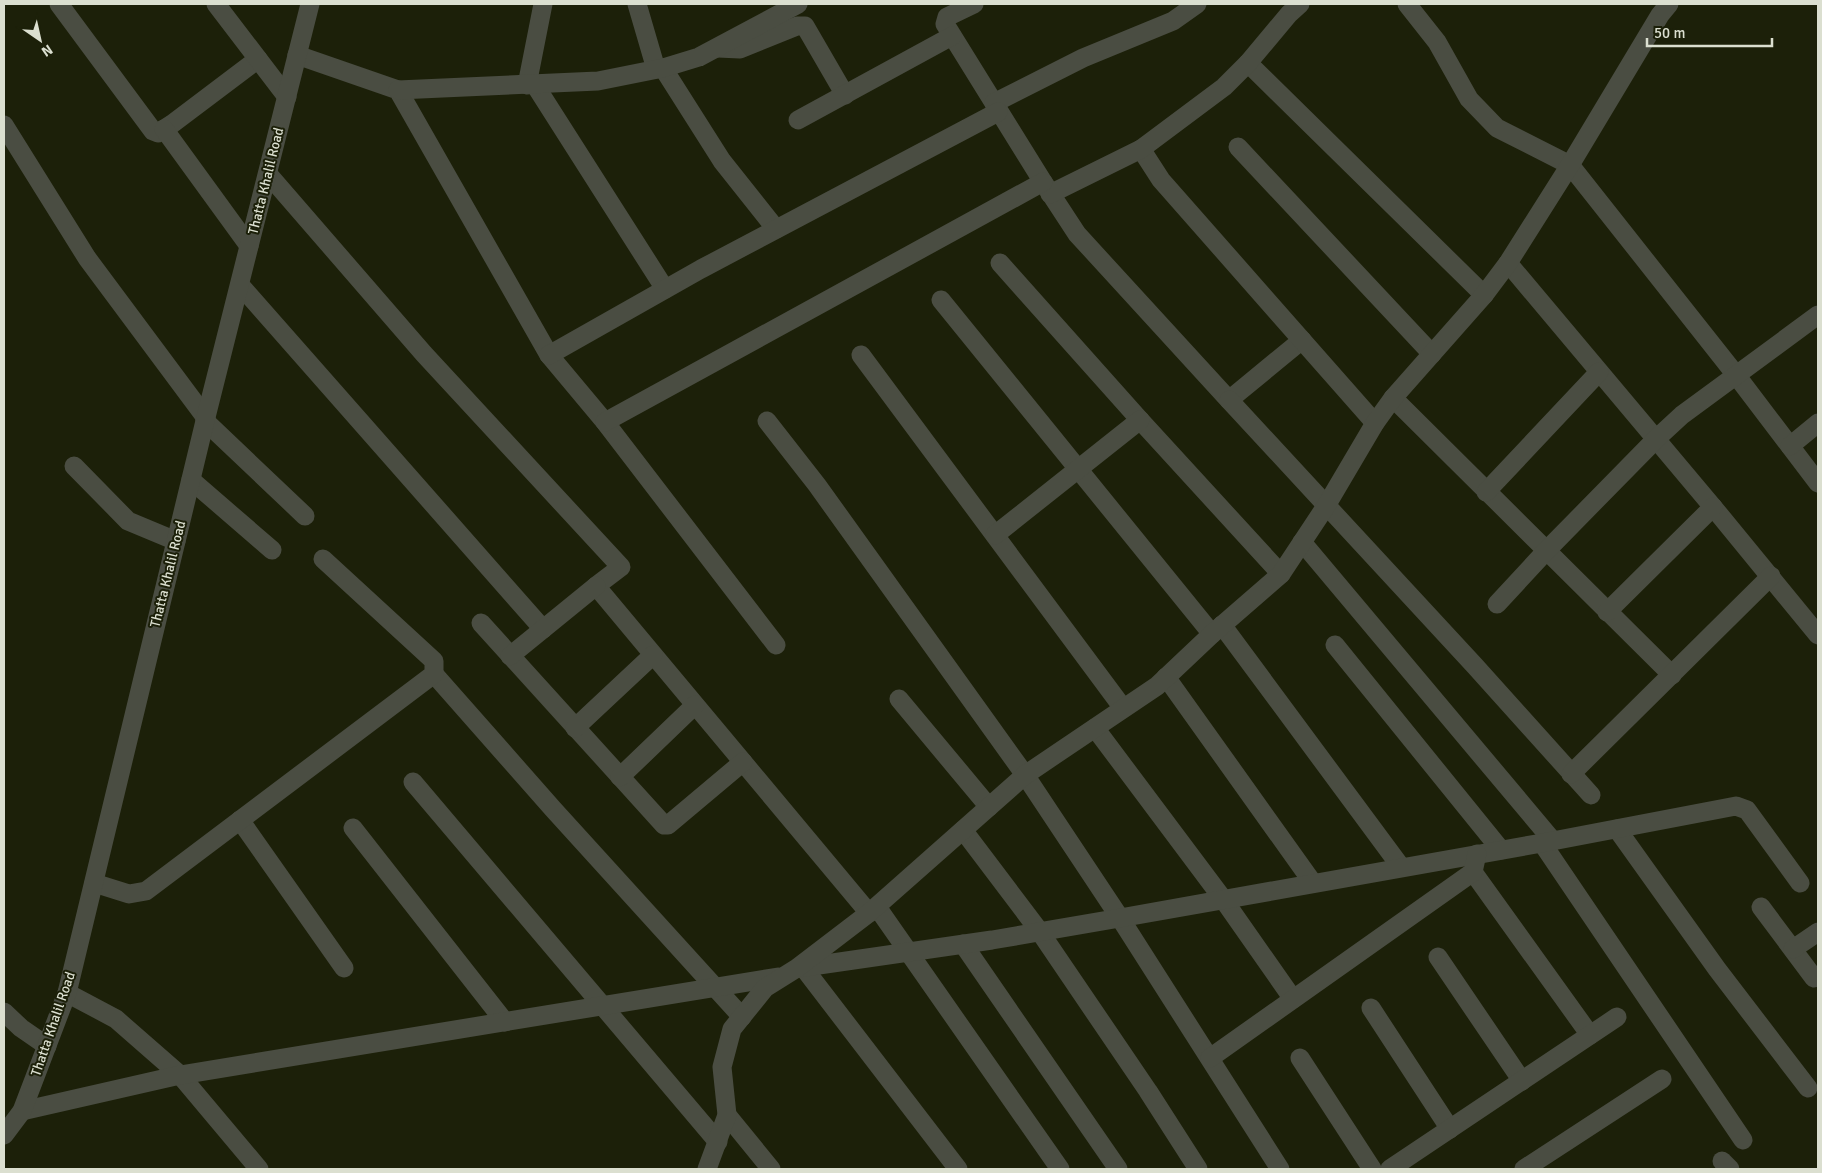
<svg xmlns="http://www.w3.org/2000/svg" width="1822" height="1173" viewBox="0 0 1822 1173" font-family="Signika,sans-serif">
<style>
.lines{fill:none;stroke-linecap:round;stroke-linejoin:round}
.minor{stroke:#4a4d42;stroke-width:19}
.labels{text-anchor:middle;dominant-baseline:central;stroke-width:4;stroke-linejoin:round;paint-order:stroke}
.street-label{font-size:14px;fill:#dbdfd0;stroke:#1c2009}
</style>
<rect width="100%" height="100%" fill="#1c2009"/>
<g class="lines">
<g class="minor">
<polyline points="59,4 153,131 158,133 172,124 258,59"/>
<polyline points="216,4 287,97"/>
<polyline points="637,4 656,69"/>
<polyline points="974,4 947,17 945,24 1043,182 1077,234 1229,400 1302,340"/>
<polyline points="1407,4 1437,42 1469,99 1497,128 1570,165 1736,375 1818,483"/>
<polyline points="718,48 740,49 797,26 805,26 845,95"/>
<polyline points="297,55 398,90 549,355 605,422 776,645"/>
<polyline points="1248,63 1484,295"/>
<polyline points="663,68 722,161 776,229"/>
<polyline points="527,85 543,4"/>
<polyline points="535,85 665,289"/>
<polyline points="398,90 598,81 663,68 699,57 798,4"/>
<polyline points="994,103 1083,58 1173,21 1197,4"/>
<polyline points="798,120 952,36"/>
<polyline points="4,125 87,258 206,418"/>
<polyline points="164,129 249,246"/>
<polyline points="1238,147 1432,354"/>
<polyline points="1141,149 1161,180 1375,423"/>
<polyline points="268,174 424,354 621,567 596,586 869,913"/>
<polyline points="1050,194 1141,149 1224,87 1248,63 1289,14 1300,4"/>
<polyline points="1000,263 1140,420 1281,574"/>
<polyline points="1508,263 1713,507 1818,635"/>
<polyline points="240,285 543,629"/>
<polyline points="941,300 1212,634"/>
<polyline points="549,355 701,269 998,112"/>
<polyline points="861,355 1123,708"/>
<polyline points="1393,398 1672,675"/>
<polyline points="1229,400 1475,666 1591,795"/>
<polyline points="205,421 305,516"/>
<polyline points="767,421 817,485 1025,775 1120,918 1280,1169"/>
<polyline points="605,422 1043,182"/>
<polyline points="1790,446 1818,423"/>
<polyline points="74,466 128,521 176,541"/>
<polyline points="191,480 272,550"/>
<polyline points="1486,492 1599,372"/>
<polyline points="995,535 1140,420"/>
<polyline points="1302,542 1553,841"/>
<polyline points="1497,604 1546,551 1656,439 1682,415 1818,315"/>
<polyline points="1607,612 1713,507"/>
<polyline points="481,623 664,825 668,825 743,762"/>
<polyline points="1222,625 1401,867"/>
<polyline points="1335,645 1501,850"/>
<polyline points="510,656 596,586"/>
<polyline points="434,674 553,809 742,1017"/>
<polyline points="1166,677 1313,883"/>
<polyline points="899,699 989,807"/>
<polyline points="575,728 653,655"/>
<polyline points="1095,728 1223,899 1293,999"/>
<polyline points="1571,774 1771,576"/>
<polyline points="620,777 695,705"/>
<polyline points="413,782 718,1142"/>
<polyline points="240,820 344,968"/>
<polyline points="353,828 505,1022"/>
<polyline points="1617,829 1717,969 1808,1088"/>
<polyline points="963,830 1040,932 1148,1091 1198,1169"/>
<polyline points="1542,843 1743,1140"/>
<polyline points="1473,872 1590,1035"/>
<polyline points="94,883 129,894 146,891 434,674 434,661 323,559"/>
<polyline points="877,907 1060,1169"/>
<polyline points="1761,907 1814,978"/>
<polyline points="963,944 1118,1169"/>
<polyline points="1793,949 1818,932"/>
<polyline points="1438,957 1522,1081"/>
<polyline points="803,967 958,1169"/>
<polyline points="798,968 992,940 1120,918 1542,843 1736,806 1747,810 1800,883"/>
<polyline points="67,993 116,1019 180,1075 259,1169"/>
<polyline points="1371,1008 1450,1129"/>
<polyline points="4,1012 21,1028 47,1046"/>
<polyline points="1210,1058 1473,872 1477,854"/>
<polyline points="1300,1058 1372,1169"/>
<polyline points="22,1111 180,1075 778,977"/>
<polyline points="727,1115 771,1169"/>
<polyline points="4,1135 22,1111 67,993 205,421 310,4"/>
<polyline points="1722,1161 1730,1169"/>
<polyline points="707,1169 727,1115 722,1067 732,1029 765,988 797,968 869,913 1025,775 1157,686 1212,634 1281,574 1326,506 1375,423 1393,398 1484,295 1508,263 1570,165 1660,15 1669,4"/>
<polyline points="1390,1169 1617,1017"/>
<polyline points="1524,1169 1662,1079"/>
</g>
</g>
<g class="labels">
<g class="street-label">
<text transform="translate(266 181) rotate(-76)">Thatta Khalil Road</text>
<text transform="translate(168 574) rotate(-76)">Thatta Khalil Road</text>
<text transform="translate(53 1024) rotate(-71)">Thatta Khalil Road</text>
</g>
</g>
<rect width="1822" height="1173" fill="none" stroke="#dbdfd0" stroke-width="10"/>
<g transform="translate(40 40) rotate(146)" stroke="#1c2009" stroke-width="4" paint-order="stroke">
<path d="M0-4L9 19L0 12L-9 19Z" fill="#dbdfd0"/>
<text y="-8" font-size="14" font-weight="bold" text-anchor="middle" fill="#dbdfd0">N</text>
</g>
<path d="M1647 38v8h125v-8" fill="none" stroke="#dbdfd0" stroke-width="2.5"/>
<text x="1654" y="38" font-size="15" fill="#dbdfd0" stroke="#1c2009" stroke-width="4" paint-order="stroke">50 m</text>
</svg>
